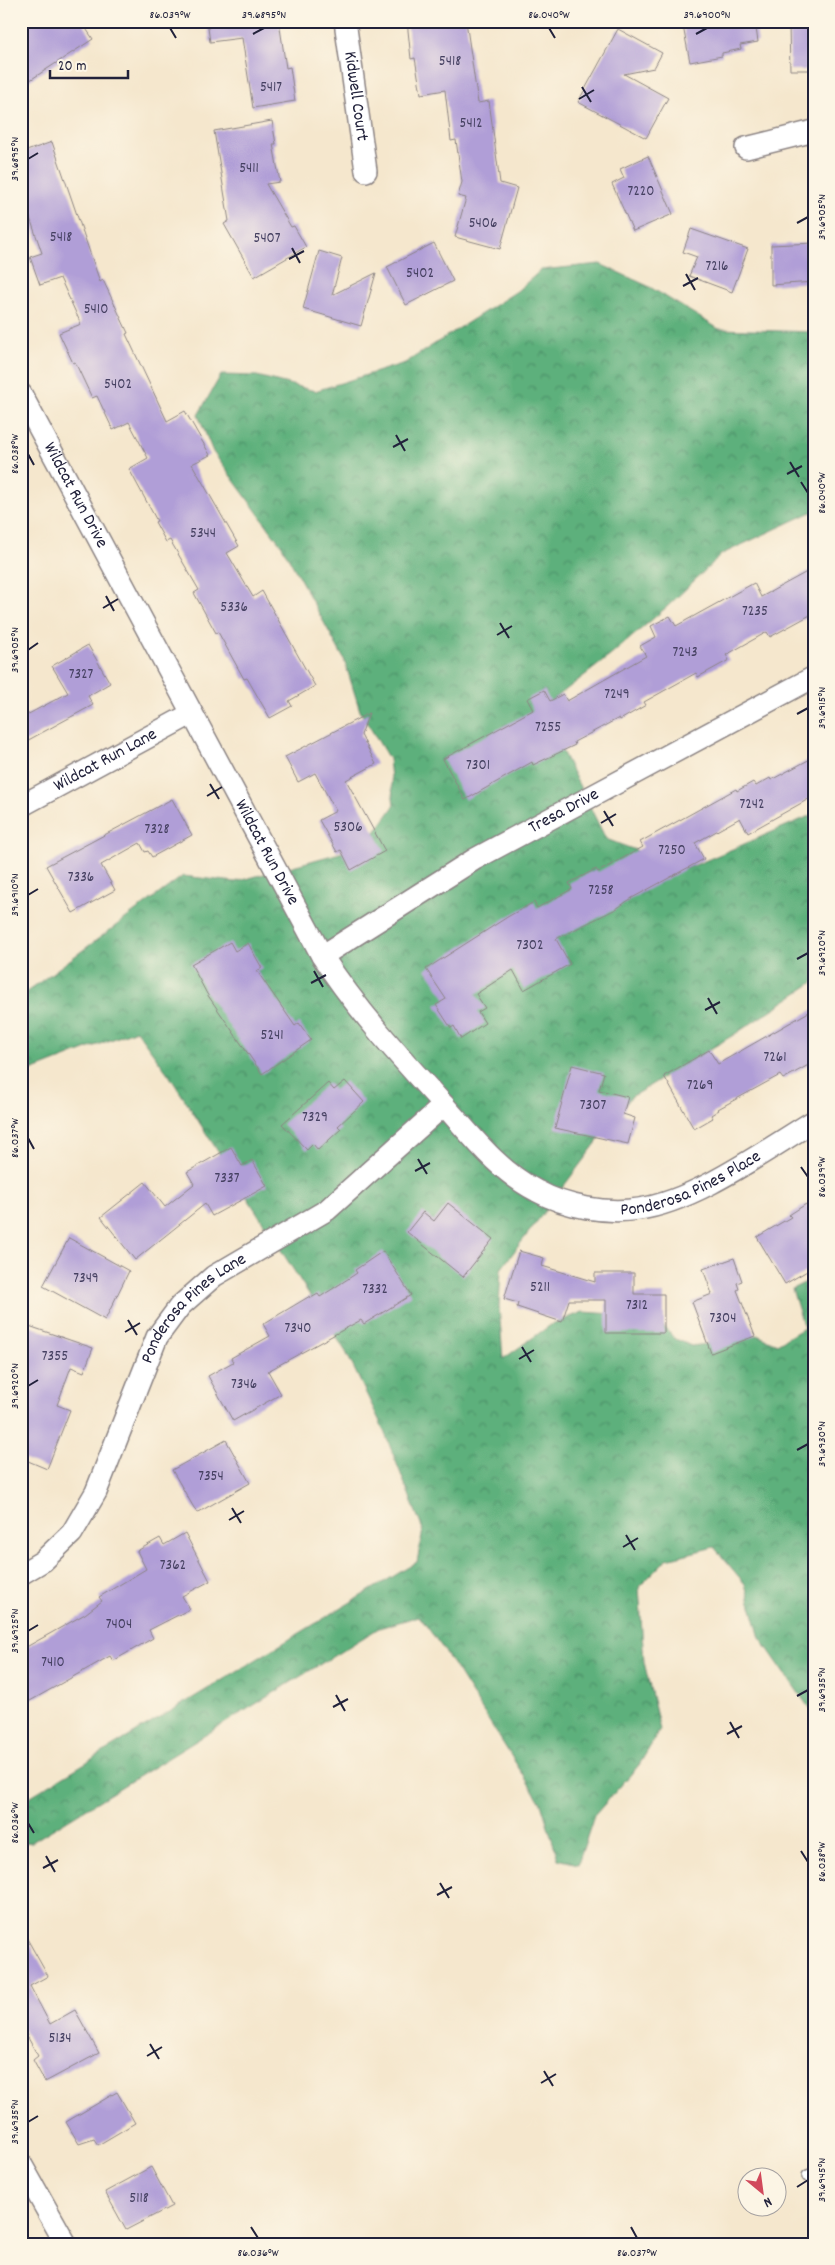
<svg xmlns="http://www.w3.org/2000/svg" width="835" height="2265" viewBox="0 0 835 2265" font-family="Dekko,sans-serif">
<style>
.forest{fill:url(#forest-crowns);stroke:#40695c}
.building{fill:#b09ed7}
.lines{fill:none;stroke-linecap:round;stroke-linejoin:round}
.lane-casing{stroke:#8c8484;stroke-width:14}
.street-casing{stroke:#8c8484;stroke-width:24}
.lane{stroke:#fff;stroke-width:11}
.street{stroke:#fff;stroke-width:21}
.ticks{fill:none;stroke:#22223b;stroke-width:2}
.labels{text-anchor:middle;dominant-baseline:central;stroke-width:4;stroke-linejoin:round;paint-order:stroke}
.number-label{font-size:15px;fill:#464162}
.street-label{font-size:18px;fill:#22223b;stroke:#fcf5e5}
.neatline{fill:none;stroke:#22223b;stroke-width:2}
.ticks-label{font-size:12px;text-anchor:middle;fill:#22223b}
</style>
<defs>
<pattern id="forest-crowns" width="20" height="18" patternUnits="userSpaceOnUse" patternTransform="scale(1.25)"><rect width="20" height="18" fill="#5db07c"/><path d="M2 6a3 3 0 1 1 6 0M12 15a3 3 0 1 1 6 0" fill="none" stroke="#4c8f67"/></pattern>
</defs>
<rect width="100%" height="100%" fill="#fcf5e5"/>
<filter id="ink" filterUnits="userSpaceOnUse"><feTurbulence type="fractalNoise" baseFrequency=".02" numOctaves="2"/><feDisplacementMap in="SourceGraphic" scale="10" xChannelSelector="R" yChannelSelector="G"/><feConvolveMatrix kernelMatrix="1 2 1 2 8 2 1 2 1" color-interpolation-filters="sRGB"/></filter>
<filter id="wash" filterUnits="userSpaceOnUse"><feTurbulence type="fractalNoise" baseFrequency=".0096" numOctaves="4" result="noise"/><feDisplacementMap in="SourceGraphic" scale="20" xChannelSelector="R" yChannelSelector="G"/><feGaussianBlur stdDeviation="1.12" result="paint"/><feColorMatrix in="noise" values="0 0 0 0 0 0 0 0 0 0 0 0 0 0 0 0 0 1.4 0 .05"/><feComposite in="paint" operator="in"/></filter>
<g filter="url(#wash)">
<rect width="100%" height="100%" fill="#f5e7cd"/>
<polygon class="forest" points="600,264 648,286 719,329 814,332 814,511 722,554 669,605 611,655 541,709 606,839 686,869 814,814 814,982 735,1034 631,1097 501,1269 499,1306 503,1359 552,1324 583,1312 614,1314 660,1322 674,1338 691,1346 732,1341 757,1335 777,1344 804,1328 792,1289 814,1278 814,1715 760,1638 745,1584 714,1547 667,1559 639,1587 644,1662 660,1730 639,1765 594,1816 578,1864 558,1859 541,1803 444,1650 419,1616 379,1628 32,1842 21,1843 21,1802 417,1562 423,1530 382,1426 346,1352 169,1075 136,1030 21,1075 21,996 183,876 235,882 365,846 394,806 389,759 360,711 344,659 282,546 213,452 198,415 221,375 257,376 315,391 405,363 517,291 541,270"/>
<g id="blocks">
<g class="building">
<polygon points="21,21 81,21 93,39 21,86"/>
<polygon points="207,21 279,21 286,68 290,67 295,101 253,108 242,38 210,42"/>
<polygon points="407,21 466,21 478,103 489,101 500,183 517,188 500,249 455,237 466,198 458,196 462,182 456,140 451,141 445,90 421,94 415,58 411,59"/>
<polygon points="682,21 755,21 758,42 740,45 741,49 722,53 722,56 690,62"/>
<polygon points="789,26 814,26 814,70 790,70"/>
<polygon points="618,29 662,53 654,68 624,74 668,98 646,138 578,102"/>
<polygon points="272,121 276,144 273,144 280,182 266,184 291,227 294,226 306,247 254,277 224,224 229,221 214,131"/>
<polygon points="52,142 100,282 103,280 128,333 126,334 167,421 185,411 210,455 192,464 239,546 227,553 253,597 262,591 315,686 289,701 292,706 270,718 247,678 244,679 218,632 216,633 194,593 199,590 170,540 166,542 155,522 157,521 129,469 148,458 129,422 113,430 97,396 92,398 75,362 73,363 59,333 81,324 60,278 40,285 30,257 42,253 28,212 21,215 21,153"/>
<polygon points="648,156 673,214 633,231 612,184 624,178 620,169"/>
<polygon points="691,229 748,249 732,292 689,276 697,257 683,252"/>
<polygon points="434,243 453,281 406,305 387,267"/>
<polygon points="814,243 814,282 771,285 771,245"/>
<polygon points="319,251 342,258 332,295 376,273 361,326 303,309"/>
<polygon points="814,568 814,613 770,637 767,632 726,655 729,660 698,677 696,673 644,702 646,705 620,720 619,718 574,742 575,745 533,765 532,762 465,800 443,759 533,710 527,699 544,690 550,701 563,694 567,701 646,656 640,646 656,637 651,626 670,616 676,626 754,583 761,597"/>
<polygon points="88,645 110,683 88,696 93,705 21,744 21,718 68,693 52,666"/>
<polygon points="369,713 361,735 376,764 346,780 385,851 351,870 341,850 337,852 319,820 336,811 315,773 298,782 285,757"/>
<polygon points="814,757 814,796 748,833 740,818 695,843 704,859 632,898 616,909 556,939 570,964 524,990 513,970 476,994 485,1008 478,1012 485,1023 461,1039 454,1026 451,1028 436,1005 446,999 426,969 509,916 534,902 537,908 572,889 569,883 596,869 598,872 643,847 640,842 736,789 737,791 753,782 756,786 770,778 771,780"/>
<polygon points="172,799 192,835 152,857 148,851 145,852 140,843 101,865 115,890 73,913 46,866"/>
<polygon points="230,942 235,951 248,943 262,968 257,971 295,1026 299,1023 311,1040 262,1074 207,994 191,964"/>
<polygon points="814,1009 814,1062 783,1079 780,1075 718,1109 719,1110 711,1115 713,1118 694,1129 664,1076 709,1050 718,1064"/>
<polygon points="572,1065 604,1073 599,1090 628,1097 623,1114 635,1118 628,1144 555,1128"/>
<polygon points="345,1081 364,1102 338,1126 341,1129 318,1150 313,1144 307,1150 282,1124 328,1083 334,1090"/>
<polygon points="231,1147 242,1166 252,1160 267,1186 212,1216 205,1204 135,1260 101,1217 145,1182 165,1207 194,1184 187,1172"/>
<polygon points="448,1203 493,1239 463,1277 407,1232 423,1212 434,1221"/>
<polygon points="806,1204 814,1216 814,1267 785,1284 757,1237 791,1217 789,1215"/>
<polygon points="69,1238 129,1271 105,1320 43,1286"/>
<polygon points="383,1251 411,1295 364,1324 361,1320 268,1371 281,1394 233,1421 208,1376 233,1362 231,1358 270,1336 263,1324 310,1296 311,1298 318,1294 320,1297 357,1273 355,1270"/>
<polygon points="519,1251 544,1258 542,1266 595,1282 595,1273 634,1273 634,1294 664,1294 664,1333 606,1333 606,1300 569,1300 562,1322 517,1307 518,1303 504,1299"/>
<polygon points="734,1258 742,1281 737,1283 739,1289 737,1290 755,1336 711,1353 692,1302 712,1294 703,1269"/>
<polygon points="26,1325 93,1348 84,1372 71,1367 57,1405 70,1410 47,1469 21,1458 21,1339"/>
<polygon points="226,1440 250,1483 197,1513 172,1470"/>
<polygon points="185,1533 210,1581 182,1596 190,1609 149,1630 153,1638 113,1661 110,1656 21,1706 21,1650 85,1614 102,1601 99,1597 146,1569 137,1551 160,1538 164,1545"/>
<polygon points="21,1928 48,1976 30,1986 50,2024 75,2010 99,2053 45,2082 33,2060 38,2056 21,2025"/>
<polygon points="117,2092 135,2123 98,2145 94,2139 79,2144 66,2122"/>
<polygon points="151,2167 172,2206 126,2230 105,2192"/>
</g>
</g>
</g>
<g filter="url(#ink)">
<use href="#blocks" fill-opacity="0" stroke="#8c8484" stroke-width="1"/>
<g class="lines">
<defs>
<polyline id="lane" points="808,2176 814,2174"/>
<g id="street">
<path id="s1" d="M 345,21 L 366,171"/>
<polyline points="746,148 814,131"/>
<path id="s2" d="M 21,394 L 322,956 C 357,1010 400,1057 443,1104 C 472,1136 498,1171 537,1191 C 566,1207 606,1214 639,1209 C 696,1201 764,1151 814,1121"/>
<path id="s3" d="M 21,806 L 191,714"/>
<path id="s4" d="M 322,956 L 475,859 L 814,677"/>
<path id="s5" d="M 21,1574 L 43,1561 L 72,1533 L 96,1492 L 157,1337 L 180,1306 L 214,1276 L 327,1210 L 444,1105"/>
<polyline points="21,2164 66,2244"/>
</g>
</defs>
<use href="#lane" class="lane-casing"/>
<use href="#street" class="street-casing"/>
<use href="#lane" class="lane"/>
<use href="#street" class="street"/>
</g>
</g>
<path class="ticks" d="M 170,28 L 176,38M 549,28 L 555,38M 253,34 L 264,28M 696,34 L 707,28M 582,87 L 591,102M 579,99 L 594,90M 28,159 L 38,153M 797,223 L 808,217M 292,248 L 300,263M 289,259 L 304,251M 686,274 L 695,290M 683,286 L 698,278M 396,435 L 405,451M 393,447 L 408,439M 28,454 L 34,465M 790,462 L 799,477M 787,474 L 802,466M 801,482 L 808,493M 106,596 L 114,611M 103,608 L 118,599M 500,623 L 509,638M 497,635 L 512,626M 28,650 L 38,643M 797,714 L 808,708M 210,784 L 219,799M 207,796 L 222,787M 604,811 L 613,826M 601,823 L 616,814M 28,895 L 38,889M 797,959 L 808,953M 314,971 L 323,987M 311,983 L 326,975M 708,998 L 717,1014M 705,1010 L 720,1002M 28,1138 L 34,1149M 418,1159 L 427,1174M 801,1167 L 808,1177M 415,1171 L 430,1163M 128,1320 L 137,1335M 125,1332 L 140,1323M 522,1347 L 531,1362M 519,1359 L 534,1350M 28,1386 L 38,1380M 797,1450 L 808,1444M 232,1508 L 241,1523M 229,1520 L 244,1511M 626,1535 L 635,1550M 623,1547 L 638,1538M 28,1631 L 38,1625M 336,1695 L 345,1711M 797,1696 L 808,1690M 333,1707 L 348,1699M 730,1722 L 739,1738M 727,1734 L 742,1726M 28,1823 L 34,1833M 801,1851 L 808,1862M 46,1856 L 55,1872M 43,1868 L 58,1860M 440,1883 L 449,1898M 437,1895 L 452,1887M 150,2044 L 159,2059M 147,2056 L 162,2047M 544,2071 L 553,2086M 541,2083 L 556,2074M 28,2122 L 38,2116M 797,2187 L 808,2180M 251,2227 L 258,2238M 631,2227 L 637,2238"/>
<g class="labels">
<g class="number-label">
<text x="450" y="62">5418</text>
<text x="271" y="88">5417</text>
<text x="471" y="124">5412</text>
<text x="249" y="169">5411</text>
<text x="641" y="192">7220</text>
<text x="483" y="224">5406</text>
<text x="61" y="238">5418</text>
<text x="267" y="239">5407</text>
<text x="717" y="267">7216</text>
<text x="420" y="274">5402</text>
<text x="96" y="310">5410</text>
<text x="118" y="385">5402</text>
<text x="203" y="534">5344</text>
<text x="234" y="608">5336</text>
<text x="755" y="612">7235</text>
<text x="685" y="653">7243</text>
<text x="81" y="675">7327</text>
<text x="617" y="695">7249</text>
<text x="548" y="728">7255</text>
<text x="478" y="766">7301</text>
<text x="752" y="805">7242</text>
<text x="348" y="828">5306</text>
<text x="157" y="830">7328</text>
<text x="672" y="851">7250</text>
<text x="81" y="878">7336</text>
<text x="601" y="891">7258</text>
<text x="530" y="946">7302</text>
<text x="272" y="1036">5241</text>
<text x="775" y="1058">7261</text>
<text x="700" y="1086">7269</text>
<text x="593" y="1106">7307</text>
<text x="315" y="1118">7329</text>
<text x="227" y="1179">7337</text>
<text x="86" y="1279">7349</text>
<text x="540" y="1288">5211</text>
<text x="375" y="1290">7332</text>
<text x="637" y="1306">7312</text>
<text x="723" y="1319">7304</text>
<text x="298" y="1329">7340</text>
<text x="55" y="1357">7355</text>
<text x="244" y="1385">7346</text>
<text x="211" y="1477">7354</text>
<text x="173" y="1566">7362</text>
<text x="119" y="1625">7404</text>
<text x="53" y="1663">7410</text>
<text x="60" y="2039">5134</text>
<text x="139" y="2199">5118</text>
</g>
<g class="street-label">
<text stroke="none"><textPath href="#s1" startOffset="76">Kidwell Court</textPath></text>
<text stroke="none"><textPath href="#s2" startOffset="115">Wildcat Run Drive</textPath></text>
<text stroke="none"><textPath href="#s3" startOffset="96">Wildcat Run Lane</textPath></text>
<text stroke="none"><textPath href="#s4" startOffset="282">Tresa Drive</textPath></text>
<text stroke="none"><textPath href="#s2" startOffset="520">Wildcat Run Drive</textPath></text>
<text stroke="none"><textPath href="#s2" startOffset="1120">Ponderosa Pines Place</textPath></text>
<text stroke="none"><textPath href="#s5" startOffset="326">Ponderosa Pines Lane</textPath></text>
</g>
</g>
<rect width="835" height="2265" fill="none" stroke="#fcf5e5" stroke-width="55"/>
<g transform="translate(762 2192) rotate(151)"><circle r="24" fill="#fcf5e5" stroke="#a5a1a1"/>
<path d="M0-4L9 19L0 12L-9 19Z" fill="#d1495b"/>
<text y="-8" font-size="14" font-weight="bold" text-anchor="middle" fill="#22223b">N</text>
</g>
<path d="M50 70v8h78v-8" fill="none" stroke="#22223b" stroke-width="2.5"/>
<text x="58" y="70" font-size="15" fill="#22223b" stroke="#fcf5e5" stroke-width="4" paint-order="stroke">20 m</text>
<rect x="28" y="28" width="780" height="2210" class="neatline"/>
<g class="ticks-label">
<text x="170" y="18">86.039°W</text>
<text x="264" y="18">39.6895°N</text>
<text x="549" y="18">86.040°W</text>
<text x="707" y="18">39.6900°N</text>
<text transform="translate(14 159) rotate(-90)" y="4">39.6895°N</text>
<text transform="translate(821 217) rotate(-90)" y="4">39.6905°N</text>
<text transform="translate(14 454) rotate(-90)" y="4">86.038°W</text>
<text transform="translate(821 493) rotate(-90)" y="4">86.040°W</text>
<text transform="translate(14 650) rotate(-90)" y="4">39.6905°N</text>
<text transform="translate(821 708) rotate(-90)" y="4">39.6915°N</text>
<text transform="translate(14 895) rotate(-90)" y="4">39.6910°N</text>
<text transform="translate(821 953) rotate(-90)" y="4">39.6920°N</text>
<text transform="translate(14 1138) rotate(-90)" y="4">86.037°W</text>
<text transform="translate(821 1177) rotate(-90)" y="4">86.039°W</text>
<text transform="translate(14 1386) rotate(-90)" y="4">39.6920°N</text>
<text transform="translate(821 1444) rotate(-90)" y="4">39.6930°N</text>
<text transform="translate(14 1631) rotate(-90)" y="4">39.6925°N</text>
<text transform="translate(821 1690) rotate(-90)" y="4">39.6935°N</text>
<text transform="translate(14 1823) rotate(-90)" y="4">86.036°W</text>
<text transform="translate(821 1862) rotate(-90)" y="4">86.038°W</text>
<text transform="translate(14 2122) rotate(-90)" y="4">39.6935°N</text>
<text transform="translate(821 2180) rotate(-90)" y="4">39.6945°N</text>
<text x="258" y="2256">86.036°W</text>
<text x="637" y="2256">86.037°W</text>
</g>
</svg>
